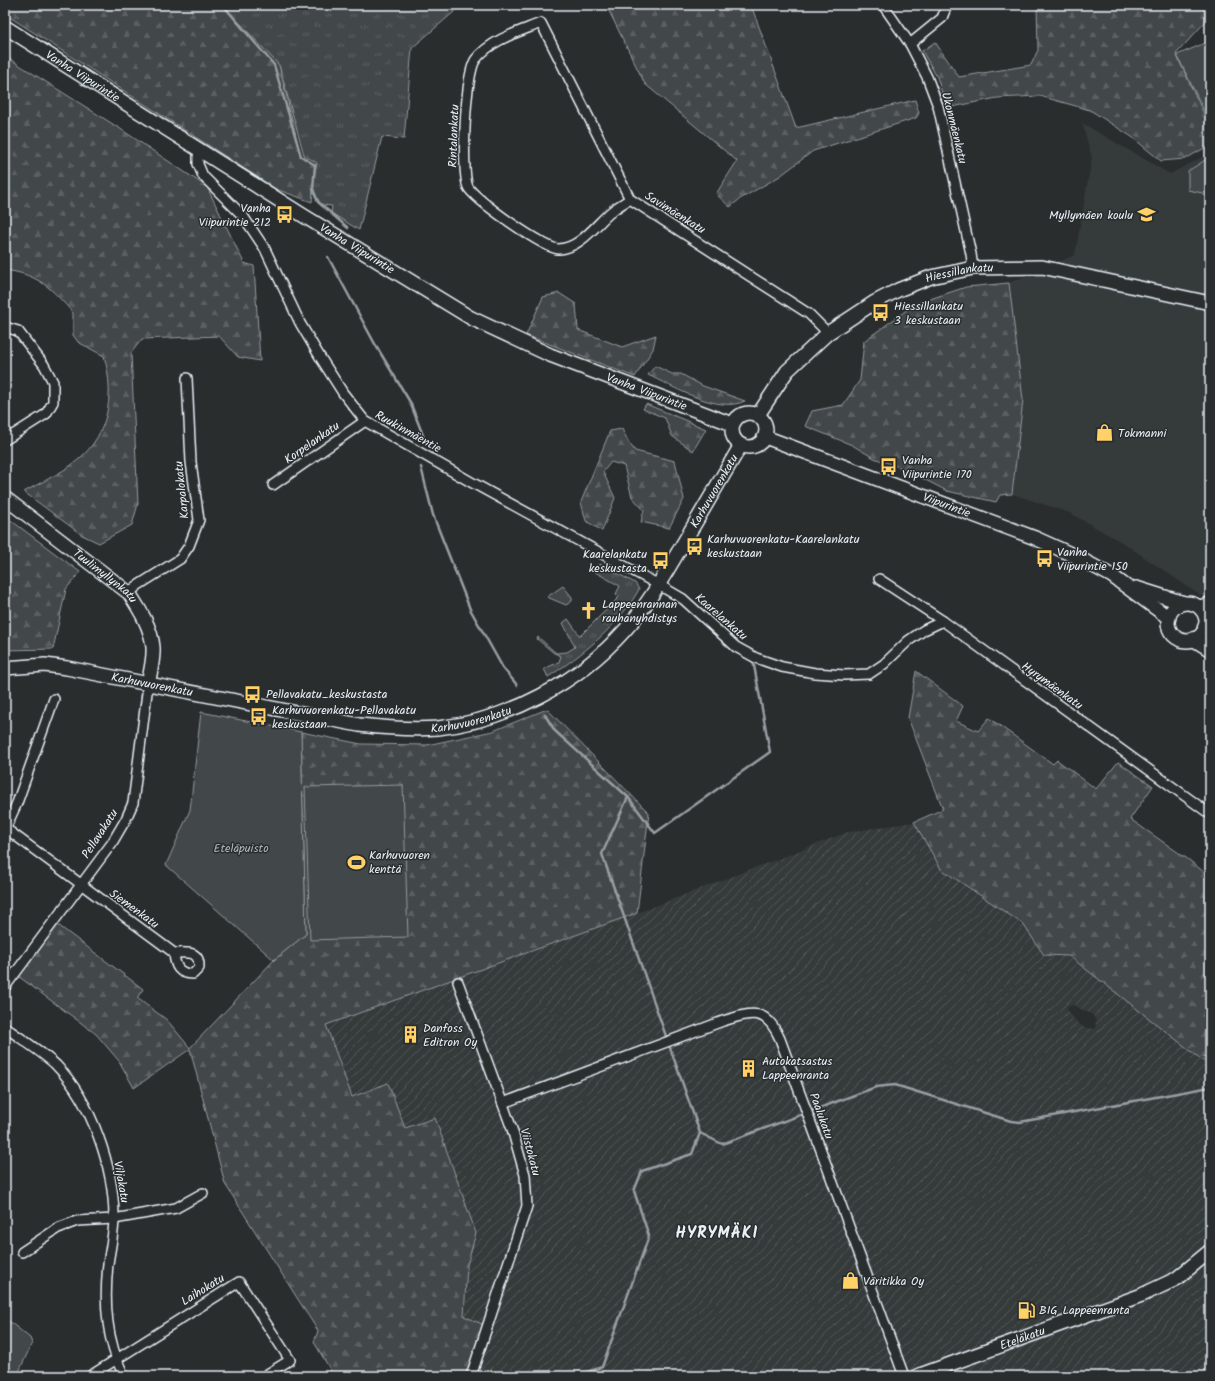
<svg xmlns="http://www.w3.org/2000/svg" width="1215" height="1381" viewBox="0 0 1215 1381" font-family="Kalam,sans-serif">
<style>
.built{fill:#363a3b}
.industrial{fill:url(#industrial-furrows);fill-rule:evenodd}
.grass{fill:url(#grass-tufts);stroke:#959ca0}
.forest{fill:url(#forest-firs);stroke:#959ca0}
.park{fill:#424648;stroke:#959ca0}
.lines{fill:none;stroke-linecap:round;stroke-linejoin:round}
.stream{stroke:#989fa3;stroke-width:2.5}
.street-casing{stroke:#e8f1f8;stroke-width:12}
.secondary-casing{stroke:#e8f1f8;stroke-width:16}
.primary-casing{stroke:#e8f1f8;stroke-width:17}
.street{stroke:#2a2d2e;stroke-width:9}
.secondary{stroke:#2a2d2e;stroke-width:13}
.primary{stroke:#2a2d2e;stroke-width:14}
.labels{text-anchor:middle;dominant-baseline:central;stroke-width:3;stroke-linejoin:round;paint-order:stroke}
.street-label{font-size:12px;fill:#e8f1f8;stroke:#2a2d2e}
.poi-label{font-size:12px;fill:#e8f1f8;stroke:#2a2d2e;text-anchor:start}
.park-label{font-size:12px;fill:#aeb5ba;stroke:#2a2d2e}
.district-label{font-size:16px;font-weight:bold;letter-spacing:1px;fill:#e8f1f8;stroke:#2a2d2e}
</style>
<defs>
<pattern id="industrial-furrows" width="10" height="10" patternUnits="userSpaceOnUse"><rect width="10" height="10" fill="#363a3b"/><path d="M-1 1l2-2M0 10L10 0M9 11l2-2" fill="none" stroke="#535758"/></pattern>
<pattern id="grass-tufts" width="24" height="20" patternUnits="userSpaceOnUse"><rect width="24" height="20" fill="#424648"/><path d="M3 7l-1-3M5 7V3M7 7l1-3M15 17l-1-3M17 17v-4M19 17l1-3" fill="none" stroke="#5d6163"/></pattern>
<pattern id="forest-firs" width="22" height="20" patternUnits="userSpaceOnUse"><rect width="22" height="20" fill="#424648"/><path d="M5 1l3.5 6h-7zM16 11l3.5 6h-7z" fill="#5d6163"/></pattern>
</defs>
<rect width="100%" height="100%" fill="#2a2d2e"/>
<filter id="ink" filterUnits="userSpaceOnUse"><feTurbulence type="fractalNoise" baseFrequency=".025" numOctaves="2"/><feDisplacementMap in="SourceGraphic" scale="8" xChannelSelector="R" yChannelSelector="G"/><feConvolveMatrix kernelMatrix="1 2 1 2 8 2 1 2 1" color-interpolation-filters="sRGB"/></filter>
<g filter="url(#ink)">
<polygon class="built" points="1082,123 1170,174 1210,153 1210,602 1125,544 1070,513 1012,494 1023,400 1009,283 1075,255 1092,158"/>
<path class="industrial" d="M 914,822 L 941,869 L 1023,924 L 1044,955 L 1069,956 L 1210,1066 L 1210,1376 L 468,1376 L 464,1316 L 467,1265 L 476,1233 L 435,1118 L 405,1128 L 352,1097 L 325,1025 L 637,913 L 848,832 ZM 1073,1005 L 1093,1015 L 1096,1022 L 1095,1029 L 1083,1027 L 1070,1015 L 1066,1007 Z"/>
<g class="grass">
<polygon points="218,5 462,5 412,48 404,139 382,137 359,230 331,213 332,206 322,205 311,190 317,163 304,155 279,65"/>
<path d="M 600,564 L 635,583 L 639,589 L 637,593 C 616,628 582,655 548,677 L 544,669 L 559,662 L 561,656 L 554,653 L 537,639 L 538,637 L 556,653 L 567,652 L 575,647 L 563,623 L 568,619 L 580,636 L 619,597 L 616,594 L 620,586 L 595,572 Z"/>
<polygon points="563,586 572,597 572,601 566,605 547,597"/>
</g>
<g class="forest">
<polygon points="5,5 223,5 279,65 301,156 315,165 312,202 276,189 5,14"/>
<polygon points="606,5 751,5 796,128 915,100 919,113 916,118 813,151 780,176 740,199 730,207 716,194 737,161 645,84"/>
<polygon points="1037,5 1202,5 1207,20 1176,54 1210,127 1210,145 1185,159 1161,161 1132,137 1090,110 1040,96 997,98 947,108 937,77 922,51 935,42 959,77 1031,65 1038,50"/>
<path d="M 5,56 L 119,128 L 207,187 L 244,263 L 254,266 L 260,361 L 238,357 L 219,336 L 142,339 L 131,353 L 138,504 L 132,525 L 99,543 L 82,535 L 24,492 C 39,483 56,476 70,466 C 108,440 116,398 104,356 L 78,342 L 73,335 L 73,313 C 51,288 40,275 5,270 Z"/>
<polygon points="1009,283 1023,400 1012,494 1000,495 996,502 947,491 902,468 874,458 852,445 805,426 812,411 843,405 860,380 864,341 915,304 966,287"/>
<polygon points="559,293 576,304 578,330 622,347 656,335 653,349 635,377 526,335 543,297"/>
<path d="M 655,366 L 672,374 L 681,374 L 703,386 L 745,401 C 718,414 672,386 648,375 Z"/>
<polygon points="646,404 706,429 693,451 672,436 665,418 643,409"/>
<polygon points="622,429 629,443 635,451 675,461 684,499 669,528 641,522 644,510 632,497 624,466 611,462 603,472 615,498 602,531 586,521 581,502 610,431"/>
<polygon points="5,516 80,572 66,589 53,649 5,650"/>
<polygon points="916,671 963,706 956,721 978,731 989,718 1053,764 1057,760 1096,789 1118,762 1153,786 1130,819 1189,860 1210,877 1210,1066 1069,956 1044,955 1023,924 941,869 914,822 943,809 908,718"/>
<polygon points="547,709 649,813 637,913 326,1025 352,1097 388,1083 405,1128 435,1118 476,1233 467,1265 464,1316 484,1325 468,1376 334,1376 314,1342 318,1331 225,1184 190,1049 134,1088 119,1061 96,1034 18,976 58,925 143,989 137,998 167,1020 190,1048 274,960 306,934 301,732 361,744 427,745 493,731"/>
</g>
<g class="park">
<polygon points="1210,41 1210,123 1177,55"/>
<polygon points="1210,157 1210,192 1207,194 1188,190 1188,171"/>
<polygon points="201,712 301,732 306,934 274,960 166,865 190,810"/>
<polygon points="403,785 408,937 310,940 305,787"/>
<polygon points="5,1318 30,1338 32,1343 17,1376 5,1376"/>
</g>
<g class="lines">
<g class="stream">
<polyline points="223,5 274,65 301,156 315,165 313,189 318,202 348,228"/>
<polyline points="328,257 375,344 410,402 426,443"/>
<polyline points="421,467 433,515 470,609 503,668 517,685"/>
<polyline points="545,715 555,731 628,797 602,854 700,1133 692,1154 642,1171 634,1191 649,1236 602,1367 575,1376"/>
<polyline points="628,797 655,833 770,752 753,660"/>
<polyline points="700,1133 722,1144 876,1087 895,1085 1011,1121 1020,1122 1210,1087"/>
</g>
<defs>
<g id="street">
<polyline points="883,5 910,44 927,77 938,106 971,254 973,268"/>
<polyline points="910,44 942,18 947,5"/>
<polyline points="200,150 198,157 198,164 203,176 243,216 265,249 300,323 320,357 343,393 365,421 471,482 659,585 683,599 736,647 756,658 782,667 815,673 844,675 869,674 884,664 908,641 924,630 943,621"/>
<path d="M 630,199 C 624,203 618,206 612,211 C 597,223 581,248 559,249 C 546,250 474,199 468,187 C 461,171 465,72 476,59 C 492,39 519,32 541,23 L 630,199 L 809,314 L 828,333"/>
<polyline points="5,327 18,331 44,365 53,382 53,402 46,414 5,440"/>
<polyline points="273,485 365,421"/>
<polyline points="879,579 943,621 1210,814"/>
<polyline points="129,593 137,586 180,559 189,546 199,520 191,462 187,378"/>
<polyline points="1195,605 1205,604 1210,601"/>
<polyline points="1206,622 1210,617"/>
<path d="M 5,828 L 174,953 C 188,953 200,950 199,968 L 193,974 C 179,974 175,967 174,953"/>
<polyline points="5,829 17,803 54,699"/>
<polyline points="458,982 512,1129 525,1175 527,1206 471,1376"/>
<polyline points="5,987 112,843 126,819 133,803 148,685"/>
<path d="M 5,1027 C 21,1039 41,1051 56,1065 C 92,1102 114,1168 114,1218 C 114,1233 110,1249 108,1264 C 104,1303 106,1340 124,1376"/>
<path d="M 503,1103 L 723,1021 C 752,1012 766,1007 780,1039 L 904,1376"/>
<polyline points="22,1252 58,1228 77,1221 114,1219 176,1208 203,1193"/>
<polyline points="90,1376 239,1282 290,1360 264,1376"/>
</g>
<g id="secondary">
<path id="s1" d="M 5,27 L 304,216 L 471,318 L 550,355 L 732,424"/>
<circle cx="749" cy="430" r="17"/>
<path id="s2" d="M 758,415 L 787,371 L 828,333 L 875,302 L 898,290 L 931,277 L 973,268 L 1042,267 L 1210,303"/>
<path id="s3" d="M 765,437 L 1035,538 L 1075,556 L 1112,576 L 1169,618"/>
<path id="s4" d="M 5,498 L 129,593 C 140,610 151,627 153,647 C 154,659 150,673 148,685"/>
<polyline points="1136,588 1184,603"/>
<circle cx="1187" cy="622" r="19"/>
<path id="s5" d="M 5,668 L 45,665 L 67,668 L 359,725 C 386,728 412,730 438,728 C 509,720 578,683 625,630 C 649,604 666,572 684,542 C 703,510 722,477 741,445"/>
<path id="s6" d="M 917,1376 L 1142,1295 L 1176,1279 L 1210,1251"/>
</g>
<g id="primary">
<polyline points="1205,627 1210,634"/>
<polyline points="1194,639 1210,649"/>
</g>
</defs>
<use href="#street" class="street-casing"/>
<use href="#secondary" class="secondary-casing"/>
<use href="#primary" class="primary-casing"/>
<use href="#street" class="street"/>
<use href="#secondary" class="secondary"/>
<use href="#primary" class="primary"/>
</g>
</g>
<defs>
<symbol id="bus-bare" viewBox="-9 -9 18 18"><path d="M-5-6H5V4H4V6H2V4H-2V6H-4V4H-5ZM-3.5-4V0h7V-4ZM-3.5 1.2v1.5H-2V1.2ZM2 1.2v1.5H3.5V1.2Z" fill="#ffd166" stroke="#2a2d2e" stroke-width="2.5" paint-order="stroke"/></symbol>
<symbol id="school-bare" viewBox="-9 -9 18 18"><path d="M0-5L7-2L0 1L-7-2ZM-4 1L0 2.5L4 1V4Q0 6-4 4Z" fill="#ffd166" stroke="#2a2d2e" stroke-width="2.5" paint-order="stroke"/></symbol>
<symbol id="shop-bare" viewBox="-9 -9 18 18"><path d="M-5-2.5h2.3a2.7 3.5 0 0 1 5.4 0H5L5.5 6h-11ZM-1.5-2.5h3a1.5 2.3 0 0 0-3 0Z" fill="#ffd166" stroke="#2a2d2e" stroke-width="2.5" paint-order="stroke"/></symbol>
<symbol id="church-bare" viewBox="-9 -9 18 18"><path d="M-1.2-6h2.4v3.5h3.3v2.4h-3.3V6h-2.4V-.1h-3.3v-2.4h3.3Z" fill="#ffd166" stroke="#2a2d2e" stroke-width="2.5" paint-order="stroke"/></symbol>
<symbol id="stadium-bare" viewBox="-9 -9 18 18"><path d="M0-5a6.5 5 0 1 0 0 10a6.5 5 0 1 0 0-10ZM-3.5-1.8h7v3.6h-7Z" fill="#ffd166" stroke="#2a2d2e" stroke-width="2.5" paint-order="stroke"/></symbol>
<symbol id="building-bare" viewBox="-9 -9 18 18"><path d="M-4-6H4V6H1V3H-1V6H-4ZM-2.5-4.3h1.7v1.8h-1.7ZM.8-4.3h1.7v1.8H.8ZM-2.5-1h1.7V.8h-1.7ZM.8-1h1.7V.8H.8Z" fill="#ffd166" stroke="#2a2d2e" stroke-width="2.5" paint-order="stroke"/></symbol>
<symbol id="fuel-bare" viewBox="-9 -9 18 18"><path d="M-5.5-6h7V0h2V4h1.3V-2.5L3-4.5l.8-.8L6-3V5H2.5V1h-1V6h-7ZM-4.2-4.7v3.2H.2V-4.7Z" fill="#ffd166" stroke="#2a2d2e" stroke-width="2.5" paint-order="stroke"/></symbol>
</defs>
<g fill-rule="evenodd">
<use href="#bus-bare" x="272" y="202" width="25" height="25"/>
<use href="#school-bare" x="1134" y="202" width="25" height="25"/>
<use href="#bus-bare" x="868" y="300" width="25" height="25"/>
<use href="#shop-bare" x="1092" y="420" width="25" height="25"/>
<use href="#bus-bare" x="876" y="454" width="25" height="25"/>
<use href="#bus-bare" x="682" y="534" width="25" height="25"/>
<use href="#bus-bare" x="1032" y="546" width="25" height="25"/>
<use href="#bus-bare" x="648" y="548" width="25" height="25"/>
<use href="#church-bare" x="576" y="598" width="25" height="25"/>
<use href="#bus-bare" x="240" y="682" width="25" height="25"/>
<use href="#bus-bare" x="246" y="704" width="25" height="25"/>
<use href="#stadium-bare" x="344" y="850" width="25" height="25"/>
<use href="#building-bare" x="398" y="1022" width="25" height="25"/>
<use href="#building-bare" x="736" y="1056" width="25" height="25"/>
<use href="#shop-bare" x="838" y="1268" width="25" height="25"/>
<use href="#fuel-bare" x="1014" y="1298" width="25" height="25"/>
</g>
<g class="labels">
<g class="street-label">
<text stroke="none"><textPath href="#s1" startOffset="92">Vanha Viipurintie</textPath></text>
<text transform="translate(954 128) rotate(76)">Ukonmäenkatu</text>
<text transform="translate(454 136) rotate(-88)">Rintalankatu</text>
<text transform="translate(675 213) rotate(32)">Savimäenkatu</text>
<text stroke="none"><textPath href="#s1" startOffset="416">Vanha Viipurintie</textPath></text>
<text stroke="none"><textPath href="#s2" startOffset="255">Hiessillankatu</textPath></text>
<text stroke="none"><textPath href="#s1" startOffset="740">Vanha Viipurintie</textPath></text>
<text transform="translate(408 432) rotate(29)">Ruukinmäentie</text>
<text transform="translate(312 443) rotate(-35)">Korpelankatu</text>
<text transform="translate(182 490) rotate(-96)">Karpalokatu</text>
<text stroke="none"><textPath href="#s5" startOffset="820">Karhuvuorenkatu</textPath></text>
<text stroke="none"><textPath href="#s3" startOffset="194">Viipurintie</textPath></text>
<text stroke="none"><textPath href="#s4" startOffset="127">Tuulimyllynkatu</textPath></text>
<text transform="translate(721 617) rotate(41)">Kaarelankatu</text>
<text stroke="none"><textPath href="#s5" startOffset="149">Karhuvuorenkatu</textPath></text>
<text transform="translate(1052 686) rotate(36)">Hyrymäenkatu</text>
<text stroke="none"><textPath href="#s5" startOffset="473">Karhuvuorenkatu</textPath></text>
<text transform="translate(100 834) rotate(-57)">Pellavakatu</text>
<text transform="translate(134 909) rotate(36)">Siemenkatu</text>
<text transform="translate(821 1116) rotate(70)">Paalukatu</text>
<text transform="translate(530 1152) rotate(75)">Viistokatu</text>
<text transform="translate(121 1182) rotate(80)">Viljakatu</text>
<text transform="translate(203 1290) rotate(-32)">Laihokatu</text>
<text stroke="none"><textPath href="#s6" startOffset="112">Eteläkatu</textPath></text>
</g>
<g class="poi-label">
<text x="271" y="208" text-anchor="end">Vanha<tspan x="271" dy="14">Viipurintie 212</tspan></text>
<text x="1133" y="215" text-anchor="end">Myllymäen koulu</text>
<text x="894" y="306">Hiessillankatu<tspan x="894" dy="14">3 keskustaan</tspan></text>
<text x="1118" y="433">Tokmanni</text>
<text x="902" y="460">Vanha<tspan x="902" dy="14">Viipurintie 170</tspan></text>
<text x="707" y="539">Karhuvuorenkatu-Kaarelankatu<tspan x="707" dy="14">keskustaan</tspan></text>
<text x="1057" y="552">Vanha<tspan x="1057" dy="14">Viipurintie 150</tspan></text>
<text x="647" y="554" text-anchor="end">Kaarelankatu<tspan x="647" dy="14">keskustasta</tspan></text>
<text x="602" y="604">Lappeenrannan<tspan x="602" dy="14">rauhanyhdistys</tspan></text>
<text x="266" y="694">Pellavakatu_keskustasta</text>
<text x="272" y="710">Karhuvuorenkatu-Pellavakatu<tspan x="272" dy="14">keskustaan</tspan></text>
<text x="369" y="855">Karhuvuoren<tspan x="369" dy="14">kenttä</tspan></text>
<text x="423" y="1028">Danfoss<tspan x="423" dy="14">Editron Oy</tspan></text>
<text x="762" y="1061">Autokatsastus<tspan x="762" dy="14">Lappeenranta</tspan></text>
<text x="863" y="1281">Väritikka Oy</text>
<text x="1039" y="1310">BIG Lappeenranta</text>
</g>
<g class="park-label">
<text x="241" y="848">Eteläpuisto</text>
</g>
<g class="district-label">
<text x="717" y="1233">HYRYMÄKI</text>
</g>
</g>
<rect width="1215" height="1381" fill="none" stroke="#2a2d2e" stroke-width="20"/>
<rect x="10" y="10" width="1195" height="1361" fill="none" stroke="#e8f1f8" stroke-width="1.5" filter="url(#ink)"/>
</svg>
